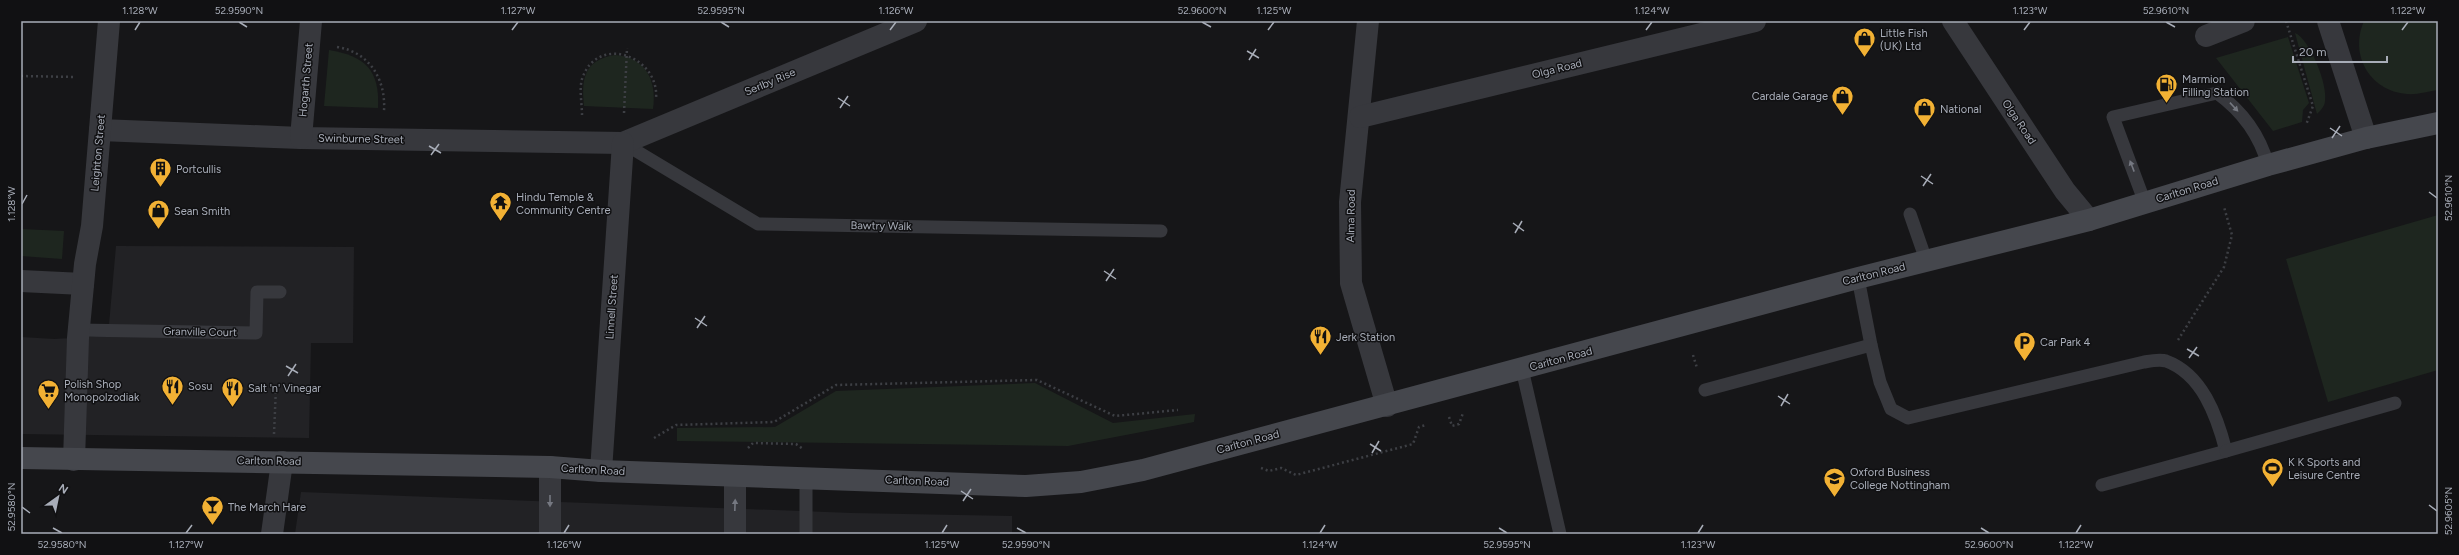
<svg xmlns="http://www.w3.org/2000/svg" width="2459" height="555" viewBox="0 0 2459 555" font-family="Figtree,sans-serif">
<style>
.built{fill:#222225}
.green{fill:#1e261f}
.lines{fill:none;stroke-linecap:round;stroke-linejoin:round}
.path{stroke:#3d3f44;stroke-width:2.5;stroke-dasharray:2 3;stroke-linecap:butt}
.service{stroke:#37383d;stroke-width:13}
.minor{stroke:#37383d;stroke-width:22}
.secondary{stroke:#45474d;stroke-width:22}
.oneway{fill:#757881}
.ticks{fill:none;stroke:#a8adb8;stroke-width:1.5}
.labels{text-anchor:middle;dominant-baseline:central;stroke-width:3;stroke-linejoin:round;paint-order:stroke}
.poi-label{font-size:11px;fill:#a8adb8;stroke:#111113;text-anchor:start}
.street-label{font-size:11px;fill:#a8adb8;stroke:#111113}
.neatline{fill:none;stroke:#a8adb8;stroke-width:1.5}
.ticks-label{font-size:10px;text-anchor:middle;fill:#a8adb8}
</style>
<rect width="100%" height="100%" fill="#161618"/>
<g class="built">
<polygon points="116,246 354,247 353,343 311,343 309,438 21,434 21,337 54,339 108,336"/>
<polygon points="301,492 852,513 1012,516 1012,534 295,534"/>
</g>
<g class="green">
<path d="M 2364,21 L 2438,21 L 2438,90 C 2429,91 2417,95 2407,94 C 2370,91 2349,55 2364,21 Z"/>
<path d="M 2295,33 C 2310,39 2328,85 2325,101 C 2325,106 2320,111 2317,114 Z"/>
<polygon points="2288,37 2309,103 2303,110 2302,122 2273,131 2216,58"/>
<path d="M 329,50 C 365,56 380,70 378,108 L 324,106 Z"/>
<path d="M 615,55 C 646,57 657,81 653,109 L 584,106 C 581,79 584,60 615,55 Z"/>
<polygon points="2438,215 2438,370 2328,402 2286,259"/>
<polygon points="21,229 64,231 62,259 21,256"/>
<polygon points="1035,383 1113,423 1195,414 1194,422 1068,446 677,441 677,428 775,427 836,391"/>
</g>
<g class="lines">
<g class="path">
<polyline points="622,21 622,22"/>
<polyline points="2286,21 2313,106 2306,125"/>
<path d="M 337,47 C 370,52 386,80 384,111"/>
<polyline points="21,76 76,77"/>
<polyline points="624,113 627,48"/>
<path d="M 582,115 C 582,104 579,89 582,79 C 597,33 660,56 656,99"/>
<polyline points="2178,340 2224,267 2232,235 2224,207"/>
<polyline points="1693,355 1697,368"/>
<polyline points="1449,417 1452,426 1459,424 1463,413"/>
<polyline points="274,434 276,387"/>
<polyline points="654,438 676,425 774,422 836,385 1037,380 1115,416 1178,410"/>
<polyline points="748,448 753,443 796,444 803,449"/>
<polyline points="1261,468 1269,471 1281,468 1296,475 1413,444 1419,427 1426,425"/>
</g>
<g class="service">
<polyline points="623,143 758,224 1161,231"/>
<path d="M 2145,203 L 2113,117 L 2217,93 C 2242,111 2260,136 2268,165"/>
<polyline points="1910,214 1926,260"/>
<polyline points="1858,278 1871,345"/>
<polyline points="79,330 256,333 257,292 280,292"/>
<polyline points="1522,369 1560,534"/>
<path d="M 1705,390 L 1871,345 L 1880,382 L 1891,409 L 1908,418 L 2144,362 C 2150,361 2160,359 2166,361 C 2202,374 2217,416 2226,451 L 2102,485"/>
<polyline points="2226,451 2395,403"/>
<polyline points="806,478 806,534"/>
</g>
<g class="minor">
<polyline points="1368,21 1350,202 1351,283 1387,406"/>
<polyline points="1953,21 2065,191 2089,220"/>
<polyline points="2328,21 2366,138"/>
<polyline points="2206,36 2244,21"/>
<polyline points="1360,117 1755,21"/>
<polyline points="100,130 301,138 623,143 916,21"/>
<polyline points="301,138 311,21"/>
<polyline points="21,281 83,284"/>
<polyline points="74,460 78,338 85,264 92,226 109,21"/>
<polyline points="601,471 623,143"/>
<polyline points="272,534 282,462"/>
<polyline points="550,534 550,467"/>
<polyline points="735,534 735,476"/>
</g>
<polyline class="secondary" points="21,458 550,467 601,471 1026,486 1081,482 1143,470 1858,278 2089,220 2268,165 2366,138 2438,123"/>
</g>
<defs><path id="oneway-solid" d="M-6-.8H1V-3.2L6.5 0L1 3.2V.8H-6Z"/></defs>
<g class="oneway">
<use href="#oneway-solid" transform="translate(2234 107) rotate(47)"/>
<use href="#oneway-solid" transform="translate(2132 166) rotate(-111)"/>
<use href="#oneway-solid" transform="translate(550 501) rotate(90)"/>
<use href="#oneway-solid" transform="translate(735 505) rotate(-88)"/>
</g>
<path class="ticks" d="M 239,22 L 247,27M 721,22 L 729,27M 1202,22 L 1211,27M 2166,22 L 2175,27M 135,30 L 140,22M 512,30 L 518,22M 890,30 L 896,22M 1268,30 L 1274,22M 1646,30 L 1652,22M 2024,30 L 2030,22M 2402,30 L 2408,22M 1247,51 L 1259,58M 1249,60 L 1256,49M 838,98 L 850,106M 840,108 L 848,96M 2330,128 L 2342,136M 2332,138 L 2340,126M 429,146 L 441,153M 431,155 L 439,144M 1921,176 L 1933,184M 1923,186 L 1931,174M 2429,192 L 2437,198M 22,204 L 27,195M 1513,223 L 1524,231M 1515,233 L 1522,221M 1104,271 L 1116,279M 1106,281 L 1114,269M 695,318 L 707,326M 697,328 L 705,316M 2187,349 L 2199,356M 2189,358 L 2197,347M 286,366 L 298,373M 288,376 L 296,364M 1778,396 L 1790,404M 1781,406 L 1788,394M 1370,444 L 1381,451M 1372,453 L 1379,441M 961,491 L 973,499M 963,501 L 971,489M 2429,505 L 2437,511M 22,507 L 30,513M 53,528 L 62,533M 1017,528 L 1026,533M 1499,528 L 1507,533M 1981,528 L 1989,533M 186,533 L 192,525M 564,533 L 569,525M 942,533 L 947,525M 1320,533 L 1325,525M 1698,533 L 1703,525M 2076,533 L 2081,525"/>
<defs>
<symbol id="shop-pin" viewBox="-11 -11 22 30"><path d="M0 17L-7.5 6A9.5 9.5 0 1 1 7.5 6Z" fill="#f2b134" stroke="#111113"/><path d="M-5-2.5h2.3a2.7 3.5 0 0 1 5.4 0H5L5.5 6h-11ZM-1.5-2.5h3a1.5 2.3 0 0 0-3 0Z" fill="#111"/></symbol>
<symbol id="fuel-pin" viewBox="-11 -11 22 30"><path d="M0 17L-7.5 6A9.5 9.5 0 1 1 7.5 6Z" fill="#f2b134" stroke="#111113"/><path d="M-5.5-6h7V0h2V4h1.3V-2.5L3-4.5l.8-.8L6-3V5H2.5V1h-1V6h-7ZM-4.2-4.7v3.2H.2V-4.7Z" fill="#111"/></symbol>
<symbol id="building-pin" viewBox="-11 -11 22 30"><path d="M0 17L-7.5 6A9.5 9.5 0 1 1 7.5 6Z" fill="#f2b134" stroke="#111113"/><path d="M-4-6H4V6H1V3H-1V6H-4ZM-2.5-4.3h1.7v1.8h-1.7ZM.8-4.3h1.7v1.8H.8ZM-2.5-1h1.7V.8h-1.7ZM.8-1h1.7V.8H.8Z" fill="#111"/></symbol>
<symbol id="temple-pin" viewBox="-11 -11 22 30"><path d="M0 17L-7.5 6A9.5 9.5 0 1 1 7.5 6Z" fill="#f2b134" stroke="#111113"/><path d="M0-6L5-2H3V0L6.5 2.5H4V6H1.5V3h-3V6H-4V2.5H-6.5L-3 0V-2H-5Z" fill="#111"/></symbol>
<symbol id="restaurant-pin" viewBox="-11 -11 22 30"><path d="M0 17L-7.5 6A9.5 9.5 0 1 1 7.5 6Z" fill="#f2b134" stroke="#111113"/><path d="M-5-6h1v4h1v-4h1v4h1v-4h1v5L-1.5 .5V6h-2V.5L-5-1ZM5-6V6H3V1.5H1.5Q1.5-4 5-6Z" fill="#111"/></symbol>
<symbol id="parking-pin" viewBox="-11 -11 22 30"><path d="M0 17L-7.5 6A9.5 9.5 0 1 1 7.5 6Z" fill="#f2b134" stroke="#111113"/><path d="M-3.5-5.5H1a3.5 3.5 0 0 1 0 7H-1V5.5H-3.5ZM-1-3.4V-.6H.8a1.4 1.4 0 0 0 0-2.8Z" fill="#111"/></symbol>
<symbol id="supermarket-pin" viewBox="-11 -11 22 30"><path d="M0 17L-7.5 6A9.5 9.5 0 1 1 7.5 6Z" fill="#f2b134" stroke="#111113"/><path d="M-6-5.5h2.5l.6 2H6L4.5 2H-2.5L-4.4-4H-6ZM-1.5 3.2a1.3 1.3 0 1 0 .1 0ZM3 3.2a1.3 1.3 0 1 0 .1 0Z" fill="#111"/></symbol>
<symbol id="stadium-pin" viewBox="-11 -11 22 30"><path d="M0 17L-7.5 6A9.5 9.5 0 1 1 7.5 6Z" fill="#f2b134" stroke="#111113"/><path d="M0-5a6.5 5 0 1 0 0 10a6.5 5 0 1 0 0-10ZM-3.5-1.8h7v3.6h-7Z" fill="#111"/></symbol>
<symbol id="university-pin" viewBox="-11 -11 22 30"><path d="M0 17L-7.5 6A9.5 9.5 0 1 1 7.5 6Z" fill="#f2b134" stroke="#111113"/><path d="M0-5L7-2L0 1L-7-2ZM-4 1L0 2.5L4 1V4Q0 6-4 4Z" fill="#111"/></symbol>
<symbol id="bar-pin" viewBox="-11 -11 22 30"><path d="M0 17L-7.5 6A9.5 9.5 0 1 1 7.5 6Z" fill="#f2b134" stroke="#111113"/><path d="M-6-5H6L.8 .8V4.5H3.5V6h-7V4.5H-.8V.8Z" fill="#111"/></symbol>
</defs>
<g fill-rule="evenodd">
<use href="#shop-pin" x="1852" y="26" width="25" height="34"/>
<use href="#fuel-pin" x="2154" y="72" width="25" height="34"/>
<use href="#shop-pin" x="1830" y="84" width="25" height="34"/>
<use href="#shop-pin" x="1912" y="96" width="25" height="34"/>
<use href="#building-pin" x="148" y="156" width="25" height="34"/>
<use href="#temple-pin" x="488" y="190" width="25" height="34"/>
<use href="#shop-pin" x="146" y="198" width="25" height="34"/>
<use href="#restaurant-pin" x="1308" y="324" width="25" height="34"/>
<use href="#parking-pin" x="2012" y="330" width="25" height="34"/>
<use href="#restaurant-pin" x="160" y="374" width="25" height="34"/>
<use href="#restaurant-pin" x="220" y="376" width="25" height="34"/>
<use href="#supermarket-pin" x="36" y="378" width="25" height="34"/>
<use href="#stadium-pin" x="2260" y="456" width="25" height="34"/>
<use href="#university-pin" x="1822" y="466" width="25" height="34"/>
<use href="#bar-pin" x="200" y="494" width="25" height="34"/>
</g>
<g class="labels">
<g class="poi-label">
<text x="1880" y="33">Little Fish<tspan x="1880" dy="13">(UK) Ltd</tspan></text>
<text x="2182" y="79">Marmion<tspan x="2182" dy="13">Filling Station</tspan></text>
<text x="1828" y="96" text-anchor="end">Cardale Garage</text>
<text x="1940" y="109">National</text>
<text x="176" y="169">Portcullis</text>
<text x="516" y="197">Hindu Temple &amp;<tspan x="516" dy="13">Community Centre</tspan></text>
<text x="174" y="211">Sean Smith</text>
<text x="1336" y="337">Jerk Station</text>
<text x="2040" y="342">Car Park 4</text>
<text x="64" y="384">Polish Shop<tspan x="64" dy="13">Monopolzodiak</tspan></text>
<text x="188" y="386">Sosu</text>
<text x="248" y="388">Salt 'n' Vinegar</text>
<text x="2288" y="462">K K Sports and<tspan x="2288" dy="13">Leisure Centre</tspan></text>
<text x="1850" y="472">Oxford Business<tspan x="1850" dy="13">College Nottingham</tspan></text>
<text x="228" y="507">The March Hare</text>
</g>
<g class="street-label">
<text transform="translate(1557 69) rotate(-14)">Olga Road</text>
<text transform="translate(306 80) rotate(-85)">Hogarth Street</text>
<text transform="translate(770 82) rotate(-23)">Serlby Rise</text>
<text transform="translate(2019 122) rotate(56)">Olga Road</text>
<text transform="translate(361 139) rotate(1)">Swinburne Street</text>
<text transform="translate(98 153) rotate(-85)">Leighton Street</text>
<text transform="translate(2187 190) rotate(-17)">Carlton Road</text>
<text transform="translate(1351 216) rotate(-89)">Alma Road</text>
<text transform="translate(881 226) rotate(1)">Bawtry Walk</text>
<text transform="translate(1874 274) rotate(-14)">Carlton Road</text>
<text transform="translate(612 307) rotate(-86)">Linnell Street</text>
<text transform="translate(200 332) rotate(1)">Granville Court</text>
<text transform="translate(1561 359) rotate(-15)">Carlton Road</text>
<text transform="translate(1248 442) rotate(-15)">Carlton Road</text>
<text transform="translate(269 461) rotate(1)">Carlton Road</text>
<text transform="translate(593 470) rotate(3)">Carlton Road</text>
<text transform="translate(917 481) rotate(2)">Carlton Road</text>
</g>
</g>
<rect width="2459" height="555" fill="none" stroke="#111113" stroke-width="44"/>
<g transform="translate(58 497) rotate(33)" stroke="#111113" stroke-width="3" paint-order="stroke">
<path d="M0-3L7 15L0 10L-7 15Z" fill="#a8adb8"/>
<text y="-6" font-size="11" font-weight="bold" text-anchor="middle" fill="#a8adb8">N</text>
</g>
<path d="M2293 56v6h94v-6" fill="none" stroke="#a8adb8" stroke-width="2"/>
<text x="2299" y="56" font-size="12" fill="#a8adb8" stroke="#111113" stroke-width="3" paint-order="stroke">20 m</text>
<rect x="22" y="22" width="2415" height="511" class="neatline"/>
<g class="ticks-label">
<text x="140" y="14">1.128°W</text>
<text x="239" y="14">52.9590°N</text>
<text x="518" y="14">1.127°W</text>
<text x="721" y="14">52.9595°N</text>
<text x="896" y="14">1.126°W</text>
<text x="1202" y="14">52.9600°N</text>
<text x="1274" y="14">1.125°W</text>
<text x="1652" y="14">1.124°W</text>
<text x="2030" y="14">1.123°W</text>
<text x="2166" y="14">52.9610°N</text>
<text x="2408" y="14">1.122°W</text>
<text transform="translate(2448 198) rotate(-90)" y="4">52.9610°N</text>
<text transform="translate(11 204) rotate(-90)" y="4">1.128°W</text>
<text transform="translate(11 507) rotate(-90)" y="4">52.9580°N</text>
<text transform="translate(2448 511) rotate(-90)" y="4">52.9605°N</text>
<text x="62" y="548">52.9580°N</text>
<text x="186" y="548">1.127°W</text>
<text x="564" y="548">1.126°W</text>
<text x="942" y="548">1.125°W</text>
<text x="1026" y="548">52.9590°N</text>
<text x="1320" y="548">1.124°W</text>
<text x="1507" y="548">52.9595°N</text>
<text x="1698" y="548">1.123°W</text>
<text x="1989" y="548">52.9600°N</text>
<text x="2076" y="548">1.122°W</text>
</g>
</svg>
